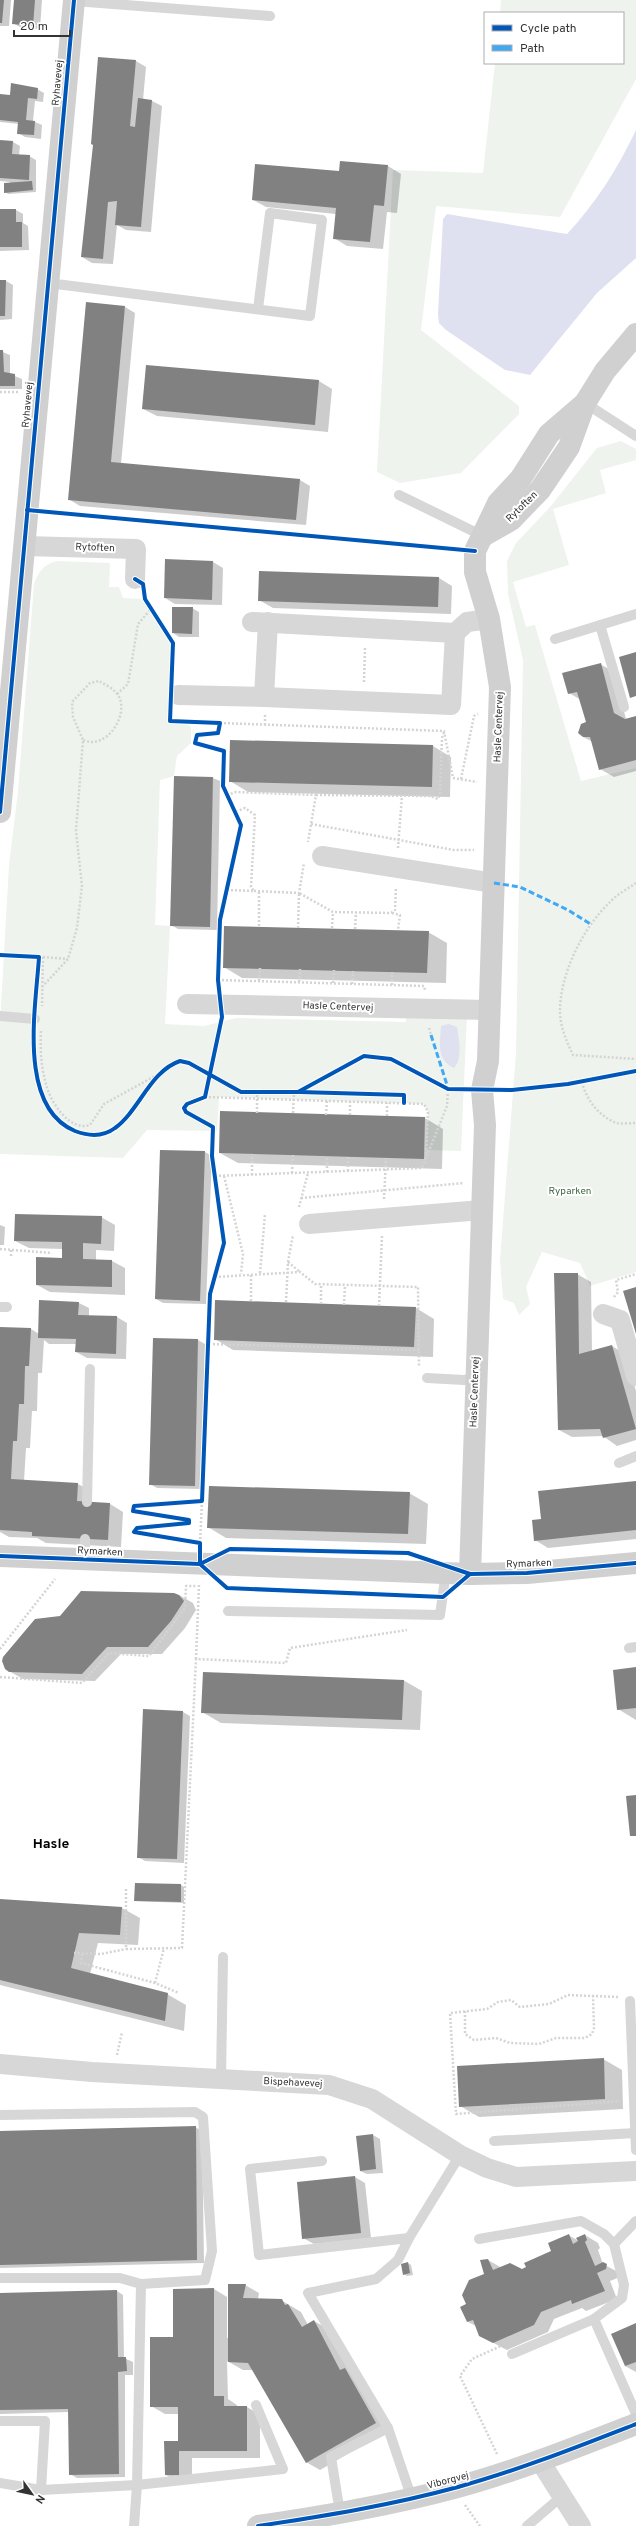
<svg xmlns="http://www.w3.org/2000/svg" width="636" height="2526" viewBox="0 0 636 2526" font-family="Overpass,sans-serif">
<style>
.green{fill:#eef3ee}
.water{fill:#e0e1f0}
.shadow{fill:#0003}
.building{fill:#818181}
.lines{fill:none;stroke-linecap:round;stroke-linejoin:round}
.path{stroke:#d4d4d4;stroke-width:2.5;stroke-dasharray:2 2;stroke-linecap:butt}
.lane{stroke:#d7d7d7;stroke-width:10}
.street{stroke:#d7d7d7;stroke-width:20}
.secondary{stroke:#d0d0d0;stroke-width:22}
.quiet{stroke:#3fa9f5;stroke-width:3;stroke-dasharray:6 3;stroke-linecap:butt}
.cycleway-casing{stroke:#fff;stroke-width:6}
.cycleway{stroke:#0057b8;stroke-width:4}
.labels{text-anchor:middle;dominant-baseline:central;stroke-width:4;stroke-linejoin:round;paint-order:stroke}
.street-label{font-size:10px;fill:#333;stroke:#fff}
.park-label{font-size:10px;fill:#456a48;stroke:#fff}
.district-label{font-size:14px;font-weight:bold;fill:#000;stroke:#fff}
</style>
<rect width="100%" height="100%" fill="#fff"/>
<g class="green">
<polygon points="501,0 636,0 636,79 560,217 436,206 421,330 519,406 519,414 461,473 400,483 377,472 393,170 483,173 495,63 623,63 623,13 500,13"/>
<polygon points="621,441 636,449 636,460 600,470 606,493 553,509 569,565 513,582 526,627 535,625 581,781 636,768 636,1272 590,1286 580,1263 542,1252 526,1287 530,1304 519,1315 514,1303 503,1299 500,1260 516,1053 523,660 508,594 507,561 516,543 550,507 597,448"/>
<path d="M 57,561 L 110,563 L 109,587 L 119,587 L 123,598 L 145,599 L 173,643 L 170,721 L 185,722 L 191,727 L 191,743 L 177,756 L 174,776 L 160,780 L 155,925 L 170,926 L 165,1024 L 204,1026 L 236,1018 L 406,1022 L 406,1014 L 467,1015 L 461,1151 L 426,1150 L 428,1112 L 424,1104 L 219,1097 L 217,1131 L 147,1130 L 123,1158 L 0,1154 L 0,1025 L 9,865 L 18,791 L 34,584 C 39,571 43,565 57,561 Z"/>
</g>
<g class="water">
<path d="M 636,130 L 636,258 L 597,293 L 530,375 L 505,370 L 446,330 L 439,323 L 438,314 L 443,219 L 447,214 L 567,234 C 596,203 618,168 636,130 Z"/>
<path d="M 449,1024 L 457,1027 C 459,1039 463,1059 454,1068 C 436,1060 440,1042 441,1026 Z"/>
</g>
<g class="shadow">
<polygon points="0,0 11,0 9,26 0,26"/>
<polygon points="15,0 42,0 40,29 20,27 13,23"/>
<polygon points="136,61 146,67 143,100 152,101 162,106 151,232 126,230 117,225 113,264 92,263 82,257"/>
<polygon points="37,89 44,93 43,102 35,101 33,121 42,125 41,139 25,137 18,133 19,124 0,122 0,95 11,97"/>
<polygon points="0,141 13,142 20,146 19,155 29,156 36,160 36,192 8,194 5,192 10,182 0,181"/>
<polygon points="388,166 401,174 397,213 387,212 383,249 347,246 334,238 336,214 266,207 253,200 340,172"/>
<polygon points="0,210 16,210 23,214 23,223 28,226 29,250 0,251"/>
<polygon points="0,281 6,281 13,285 12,319 0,320"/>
<polygon points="125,307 135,313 121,464 300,480 310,486 306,525 80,506 70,500"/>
<polygon points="0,351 10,355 10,374 22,379 22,389 0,389"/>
<polygon points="319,381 332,389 328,432 157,416 143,409"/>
<polygon points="213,562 223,568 222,605 175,604 165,598"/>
<polygon points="260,572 439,578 452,586 451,614 273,608 259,600"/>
<polygon points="192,608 199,612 199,637 179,637 173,633"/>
<polygon points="600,664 614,672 626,719 636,717 636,771 614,777 600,769 593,742 583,737 587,723 581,700 569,693"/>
<polygon points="433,746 451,757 450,797 248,792 230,781"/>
<polygon points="213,778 220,781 217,930 178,929 171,925"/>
<polygon points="428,932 447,943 446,983 242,978 224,967"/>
<polygon points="425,1118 443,1129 442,1169 238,1163 220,1153"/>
<polygon points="205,1152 212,1156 206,1304 163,1303 156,1299"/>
<polygon points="101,1217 115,1225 114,1251 96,1250 96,1260 112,1261 125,1268 125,1295 50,1292 37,1285 63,1259 63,1249 29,1248 15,1241"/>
<polygon points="0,1225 5,1227 4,1245 0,1245"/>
<polygon points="577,1274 591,1282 592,1351 612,1346 625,1354 636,1391 636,1440 617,1446 603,1436 572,1437 559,1430"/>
<polygon points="79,1303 89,1308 89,1316 117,1317 127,1323 126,1359 87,1358 76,1352 77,1344 49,1344 44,1340 42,1373 38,1373 37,1411 32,1411 30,1448 26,1448 24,1481 78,1484 91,1491 90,1503 110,1504 123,1512 121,1547 46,1543 37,1538 9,1537 0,1532 0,1328 31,1329 39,1334"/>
<polygon points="416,1308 434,1319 433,1357 233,1350 215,1339"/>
<polygon points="154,1339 198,1340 205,1344 201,1489 157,1488 150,1484"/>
<polygon points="636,1482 636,1539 548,1548 535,1540 542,1520"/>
<polygon points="409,1493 428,1504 426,1544 226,1538 208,1527"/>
<polygon points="179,1595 193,1603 196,1610 185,1628 162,1654 121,1654 95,1681 23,1679 9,1671"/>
<polygon points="636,1668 636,1720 618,1709"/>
<polygon points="403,1680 422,1691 420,1730 221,1723 202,1712"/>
<polygon points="183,1712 190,1716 184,1863 145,1861 138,1857"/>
<polygon points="181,1885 184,1887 184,1903 135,1901"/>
<polygon points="0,1900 122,1908 140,1918 138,1945 98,1943 90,1974 167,1994 186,2005 184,2031 0,1985"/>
<polygon points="603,2059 622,2070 623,2109 479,2117 460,2106"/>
<polygon points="195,2127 202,2131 204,2263 0,2268 0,2132"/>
<polygon points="373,2135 380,2139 383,2173 367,2174 360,2171"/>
<polygon points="355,2177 365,2183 371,2238 314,2244 303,2238"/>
<polygon points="568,2235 579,2241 585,2235 598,2243 600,2248 598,2250 603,2264 616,2271 620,2277 610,2281 617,2299 586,2311 582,2308 554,2319 548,2332 507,2350 480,2336 476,2326 468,2322 467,2305 486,2274 488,2260 502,2268 523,2270 553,2252"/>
<polygon points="408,2263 411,2265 413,2275 407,2276 404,2274"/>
<polygon points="245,2285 259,2293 258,2299 281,2300 301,2312 308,2325 314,2321 328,2329 389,2430 320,2470 306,2462 254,2370 243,2370 227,2361 228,2399 237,2405 237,2407 247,2407 260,2415 260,2458 192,2458 192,2482 179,2482 166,2475 179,2442 179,2414 165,2414 151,2406 174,2338 214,2289 227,2297 227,2338 229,2338"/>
<polygon points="117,2291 123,2295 124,2358 133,2362 133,2375 125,2375 125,2477 77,2478 70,2474 69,2412 0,2414 0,2294"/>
<polygon points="636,2324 636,2372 625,2366"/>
</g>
<g class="building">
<polygon points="0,0 4,0 2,23 0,23"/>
<polygon points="14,0 35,0 33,26 12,24"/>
<polygon points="98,57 136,60 130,126 135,127 138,98 152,100 141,227 115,225 117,201 108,202 103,259 81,257 93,145 91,144"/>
<polygon points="11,83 38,88 37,99 28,98 26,120 35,121 34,135 17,134 18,122 0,120 0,94 10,95"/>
<polygon points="0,140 13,141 12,154 30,155 29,180 0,178"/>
<polygon points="340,161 388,165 384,206 374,205 370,242 333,239 336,208 252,200 255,164 339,171"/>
<polygon points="32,181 33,190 4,193 4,183"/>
<polygon points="0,209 16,209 16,222 22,222 22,247 0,247"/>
<polygon points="0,280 6,280 5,316 0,316"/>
<polygon points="86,302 125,306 111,462 300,479 296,520 68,500"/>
<polygon points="0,350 3,350 4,372 15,374 15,386 0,386"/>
<polygon points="146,365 319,380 315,425 142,409"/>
<polygon points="165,559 213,561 212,600 164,598"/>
<polygon points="259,571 439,577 438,607 258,601"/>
<polygon points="172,607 193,607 192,634 172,633"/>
<polygon points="636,652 636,696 630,698 619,657"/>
<polygon points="601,663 614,713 625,719 636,716 636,760 599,770 590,737 583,737 578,733 581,724 586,722 577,692 568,694 562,673"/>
<polygon points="230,740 433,745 432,787 229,782"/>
<polygon points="174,776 213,777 210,927 170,926"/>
<polygon points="224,926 429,931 427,973 223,968"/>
<polygon points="220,1111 425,1117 424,1159 219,1153"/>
<polygon points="160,1150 205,1151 200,1301 155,1299"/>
<polygon points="15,1214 102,1216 101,1244 83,1243 83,1259 112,1260 112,1287 36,1285 36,1257 62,1258 62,1242 14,1241"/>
<polygon points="554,1273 578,1273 579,1354 612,1345 636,1429 603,1438 600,1429 558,1430"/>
<polygon points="636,1287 636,1334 623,1291"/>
<polygon points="39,1300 79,1302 78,1315 117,1316 116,1354 75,1352 76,1339 38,1338"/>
<polygon points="215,1300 416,1307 414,1347 214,1340"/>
<polygon points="0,1327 31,1328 29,1366 25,1366 24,1404 19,1404 17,1441 13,1441 11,1479 78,1483 77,1501 110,1503 108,1540 32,1536 32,1532 0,1530"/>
<polygon points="153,1338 198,1339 195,1486 149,1485"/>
<polygon points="636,1481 636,1530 534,1541 532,1520 541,1519 538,1491"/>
<polygon points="209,1486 410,1492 408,1534 207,1528"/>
<polygon points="81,1591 174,1593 179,1595 184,1601 171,1621 148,1647 107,1647 82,1674 9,1672 5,1669 2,1661 3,1657 35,1619 60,1616"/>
<polygon points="636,1667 636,1708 617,1710 613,1670"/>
<polygon points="203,1672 404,1680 402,1720 201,1713"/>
<polygon points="143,1709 183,1711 177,1859 137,1858"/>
<polygon points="636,1795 636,1836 630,1836 626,1796"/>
<polygon points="135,1883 181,1884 181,1902 134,1901"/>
<polygon points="0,1899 122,1907 120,1935 79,1933 71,1968 168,1993 165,2021 0,1980"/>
<polygon points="604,2058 605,2099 459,2107 457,2066"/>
<polygon points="196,2126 197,2260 0,2265 0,2131"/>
<polygon points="373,2134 376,2169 360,2171 356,2136"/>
<polygon points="355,2176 361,2233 302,2239 297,2182"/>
<polygon points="569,2234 573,2244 578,2241 576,2238 585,2234 587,2240 585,2242 595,2266 603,2262 607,2264 606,2269 597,2273 605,2291 572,2304 571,2300 541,2312 534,2325 493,2343 479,2336 473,2320 467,2322 460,2307 466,2304 462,2295 469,2280 484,2274 480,2260 488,2259 493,2270 510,2263 522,2269 526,2267 524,2263 551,2251 548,2243"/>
<polygon points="408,2262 410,2273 403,2275 401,2264"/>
<polygon points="228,2284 246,2284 243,2298 282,2299 285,2305 288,2304 302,2327 314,2320 340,2370 345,2368 376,2423 306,2463 248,2363 228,2362"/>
<polygon points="214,2288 214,2396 224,2396 224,2406 247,2406 247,2451 179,2451 179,2475 165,2475 164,2441 178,2441 178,2407 150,2407 150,2337 173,2337 173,2289"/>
<polygon points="117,2290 118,2357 126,2357 127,2371 118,2372 119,2474 69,2475 68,2409 0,2410 0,2293"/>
<polygon points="636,2323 636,2362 625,2366 611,2334"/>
</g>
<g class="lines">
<g class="path">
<polyline points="0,392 19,392"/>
<polyline points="364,682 365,647"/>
<polyline points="117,694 128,684 138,624 151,609"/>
<polyline points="265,715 265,725"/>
<polyline points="220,723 444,731 453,778 477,782"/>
<polyline points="461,779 474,716 478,714"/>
<polyline points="227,795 236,792 316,795 308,842"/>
<polyline points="316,795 430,796 438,799 440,794 442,738 444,732"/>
<polyline points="311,824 454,850 474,850"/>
<polyline points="398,848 402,796"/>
<path d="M 636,883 C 627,889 616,895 609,903 C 582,929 559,976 560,1014 C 561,1029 567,1042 573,1055 L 636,1059"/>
<polyline points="227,890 254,891 251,887 255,815 245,808 235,812"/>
<polyline points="254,891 299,893 304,863"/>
<polyline points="259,892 259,927"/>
<polyline points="392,913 400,915 398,930"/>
<polyline points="298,928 299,893 333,912 391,913 395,910 396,887"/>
<polyline points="332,928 333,912"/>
<polyline points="355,929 356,912"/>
<polyline points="39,957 43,957 42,1006"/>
<polyline points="43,957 68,959"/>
<polyline points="218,980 424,986 425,990"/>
<polyline points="259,981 260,968"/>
<polyline points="299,982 300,969"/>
<polyline points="333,983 334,970"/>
<polyline points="352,984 353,971"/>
<polyline points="392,985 392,972"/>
<path d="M 42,987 L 68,959 L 77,928 L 82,886 L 76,831 L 83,740 L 73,717 L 72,702 L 90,683 L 99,681 C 106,685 117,690 120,699 C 127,719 105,750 83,740"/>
<polyline points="429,1028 431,1035"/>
<path d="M 41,1031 C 40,1048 41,1067 46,1084 C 50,1101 69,1132 90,1125 L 104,1104 L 164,1071"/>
<path d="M 582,1082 C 586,1099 599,1117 617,1123 C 622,1124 630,1123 636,1123"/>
<polyline points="205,1097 424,1104 428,1112 426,1156"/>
<polyline points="257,1113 257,1092"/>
<polyline points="293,1113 294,1092"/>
<polyline points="326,1115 327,1101"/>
<polyline points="350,1115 350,1102"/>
<polyline points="387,1116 387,1103"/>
<polyline points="348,1157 348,1171"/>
<polyline points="327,1172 327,1156"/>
<polyline points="292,1173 293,1155"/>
<polyline points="252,1175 252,1154"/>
<polyline points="215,1176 422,1168 447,1106 448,1089"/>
<polyline points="224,1176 243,1254 241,1274"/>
<polyline points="301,1198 464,1183"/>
<polyline points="384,1199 386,1158"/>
<polyline points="299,1207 308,1173"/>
<polyline points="0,1249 52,1253"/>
<polyline points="11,1256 11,1250"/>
<polyline points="288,1262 300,1272"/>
<polyline points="260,1273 265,1214"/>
<polyline points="215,1277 300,1272 315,1284 418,1287 419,1366"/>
<polyline points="614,1297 618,1292 616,1280 636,1274"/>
<polyline points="251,1301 251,1274"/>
<polyline points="286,1302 288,1262 293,1235"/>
<polyline points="321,1304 321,1284"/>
<polyline points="344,1305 345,1285"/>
<polyline points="379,1306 382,1236"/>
<polyline points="209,1344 419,1350"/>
<polyline points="200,1543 202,1501"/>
<polyline points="0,1649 55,1579"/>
<polyline points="196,1659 199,1585"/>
<polyline points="0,1677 82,1683 109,1653 149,1656 185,1608 186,1586 197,1586"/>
<polyline points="126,1889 126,1949 182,1948 196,1659 286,1663 290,1648 407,1630"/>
<polyline points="74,1953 101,1954 126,1949"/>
<polyline points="82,1954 81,1963 155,1983 179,1993"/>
<polyline points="155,1983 164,1948"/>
<polyline points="618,1997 568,1995 549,2004 520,2007 511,2000 498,2002 487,2009 450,2013 456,2114 620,2101"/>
<polyline points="465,2011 465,2034 474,2040 496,2038 510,2043 539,2044 556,2038 585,2038 592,2034 594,2028 593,1995"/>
<polyline points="117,2055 122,2032"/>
<polyline points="497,2454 460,2376 472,2359 501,2346"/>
<polyline points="465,2505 480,2526"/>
</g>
<g class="lane">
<polyline points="74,1 270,16"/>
<polyline points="47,283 64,285 310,316 322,220 270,213 258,309"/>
<polyline points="585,403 636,436"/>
<polyline points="399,495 483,536"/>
<polyline points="600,625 624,707"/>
<polyline points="555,639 636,614"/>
<polyline points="0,1016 35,1019"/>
<polyline points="0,1307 7,1307"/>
<polyline points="427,1378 464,1380 476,1378"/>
<polyline points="619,1463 636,1456"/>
<polyline points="87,1502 90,1369"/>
<polyline points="85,1559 85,1539"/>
<polyline points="228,1611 440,1615 446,1572"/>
<polyline points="629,1648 636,1647"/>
<polyline points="630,2001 636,2150"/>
<polyline points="221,2079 223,1957"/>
<polyline points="0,2115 195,2112 203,2117 212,2251 205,2280 141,2284"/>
<polyline points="494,2141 636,2133"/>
<polyline points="322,2161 250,2169 259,2255 409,2238"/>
<polyline points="636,2221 614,2244 624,2285 622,2298 594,2319 636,2414"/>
<polyline points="479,2239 581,2221 604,2234 614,2244"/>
<polyline points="0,2278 120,2278 141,2284 137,2485 134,2526"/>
<polyline points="512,2354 594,2319"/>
<polyline points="0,2421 45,2421 41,2490"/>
<polyline points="0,2483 41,2490 137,2485 283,2469 256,2405"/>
<polyline points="412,2499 388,2428 308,2293 376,2279 398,2260 409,2238 460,2155"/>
<polyline points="340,2513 331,2457 388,2428"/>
<polyline points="527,2526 561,2497"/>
</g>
<g class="street">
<polyline points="24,546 136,549 135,579"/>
<polyline points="252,622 455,633 467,622 489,619"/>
<polyline points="178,695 264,697 268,622"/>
<polyline points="264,697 451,705 455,633"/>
<polyline points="322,856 494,883"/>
<polyline points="187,1004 489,1010"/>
<polyline points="309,1224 482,1210"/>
<polyline points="603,1314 620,1320 636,1376"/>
<polyline points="0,2064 92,2072 329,2085 372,2099 460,2155 487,2168 516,2177 636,2171"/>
<polyline points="540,2461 581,2526"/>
</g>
<g class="secondary">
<polyline points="483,536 511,520 540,490 569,447 585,403 605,371 636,334"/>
<polyline points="0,812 74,0"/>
<polyline points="0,1556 470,1574 527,1573 636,1563"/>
<polyline points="470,1574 485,1125 482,1090 488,1061 500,687 489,619 475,572 475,551 498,503 521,478 549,434 585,403"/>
<path d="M 258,2526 C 325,2516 392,2505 458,2487 C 519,2470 577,2447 636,2424"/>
</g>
<g class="quiet">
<polyline points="494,883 520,887 568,910 592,925"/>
<polyline points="431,1035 448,1088"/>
</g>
<defs>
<g id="cycleway">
<polyline points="27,510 475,551"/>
<polyline points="135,579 143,584 145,599 173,643 170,721 220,723 218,733 197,735 195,743 224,751 223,786 241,825 220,920 218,980 222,1017 205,1097 187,1104 184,1108 186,1112 213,1127 212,1156 224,1243 210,1294 202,1501 134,1506 133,1511 189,1520 189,1523 137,1528 134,1532 200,1543 200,1564 227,1588 443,1597 470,1574"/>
<polyline points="0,812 74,0"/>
<path d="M 0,955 L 39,957 C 36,1006 17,1107 75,1131 C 88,1136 103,1137 115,1128 C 139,1111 150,1071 180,1061 L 189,1063 L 241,1092 L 298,1092 L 364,1056 L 391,1059 L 448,1089 L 512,1090 L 568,1084 L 636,1071"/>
<polyline points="300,1092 404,1095 404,1103"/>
<polyline points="0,1556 200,1564 230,1549 408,1553 470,1574 527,1573 636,1563"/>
<path d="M 258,2526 C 325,2516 392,2505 458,2487 C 519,2470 577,2447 636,2424"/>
</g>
</defs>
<use href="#cycleway" class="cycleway-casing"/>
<use href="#cycleway" class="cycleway"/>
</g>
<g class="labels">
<g class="street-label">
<text transform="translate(58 83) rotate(-85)">Ryhavevej</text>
<text transform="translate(28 405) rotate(-85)">Ryhavevej</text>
<text transform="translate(522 507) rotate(-44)">Rytoften</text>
<text transform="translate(95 548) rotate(2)">Rytoften</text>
<text transform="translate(499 727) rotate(-88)">Hasle Centervej</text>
<text transform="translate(338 1007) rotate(2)">Hasle Centervej</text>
<text transform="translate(475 1392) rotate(-88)">Hasle Centervej</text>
<text transform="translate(100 1552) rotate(3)">Rymarken</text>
<text transform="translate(529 1564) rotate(-2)">Rymarken</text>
<text transform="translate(293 2083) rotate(3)">Bispehavevej</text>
<text transform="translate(448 2481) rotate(-15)">Viborgvej</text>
</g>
<g class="park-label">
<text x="570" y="1191">Ryparken</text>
</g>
<g class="district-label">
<text x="51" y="1844">Hasle</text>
</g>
</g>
<rect x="484" y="12" width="140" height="52" fill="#ffffff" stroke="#adadad"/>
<rect x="492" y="25" width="20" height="6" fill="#0057b8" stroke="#adadad"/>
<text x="520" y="32" font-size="12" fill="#333333">Cycle path</text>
<rect x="492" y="45" width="20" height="6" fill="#3fa9f5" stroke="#adadad"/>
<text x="520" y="52" font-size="12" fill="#333333">Path</text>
<g transform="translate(32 2494) rotate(123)" stroke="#ffffff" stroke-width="3" paint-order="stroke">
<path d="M0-3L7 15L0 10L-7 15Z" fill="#333333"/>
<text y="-6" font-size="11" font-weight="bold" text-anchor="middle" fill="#333333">N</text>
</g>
<path d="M14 30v6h56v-6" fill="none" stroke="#333333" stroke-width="2"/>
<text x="20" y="30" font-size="12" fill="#333333" stroke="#ffffff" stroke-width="3" paint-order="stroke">20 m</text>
</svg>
